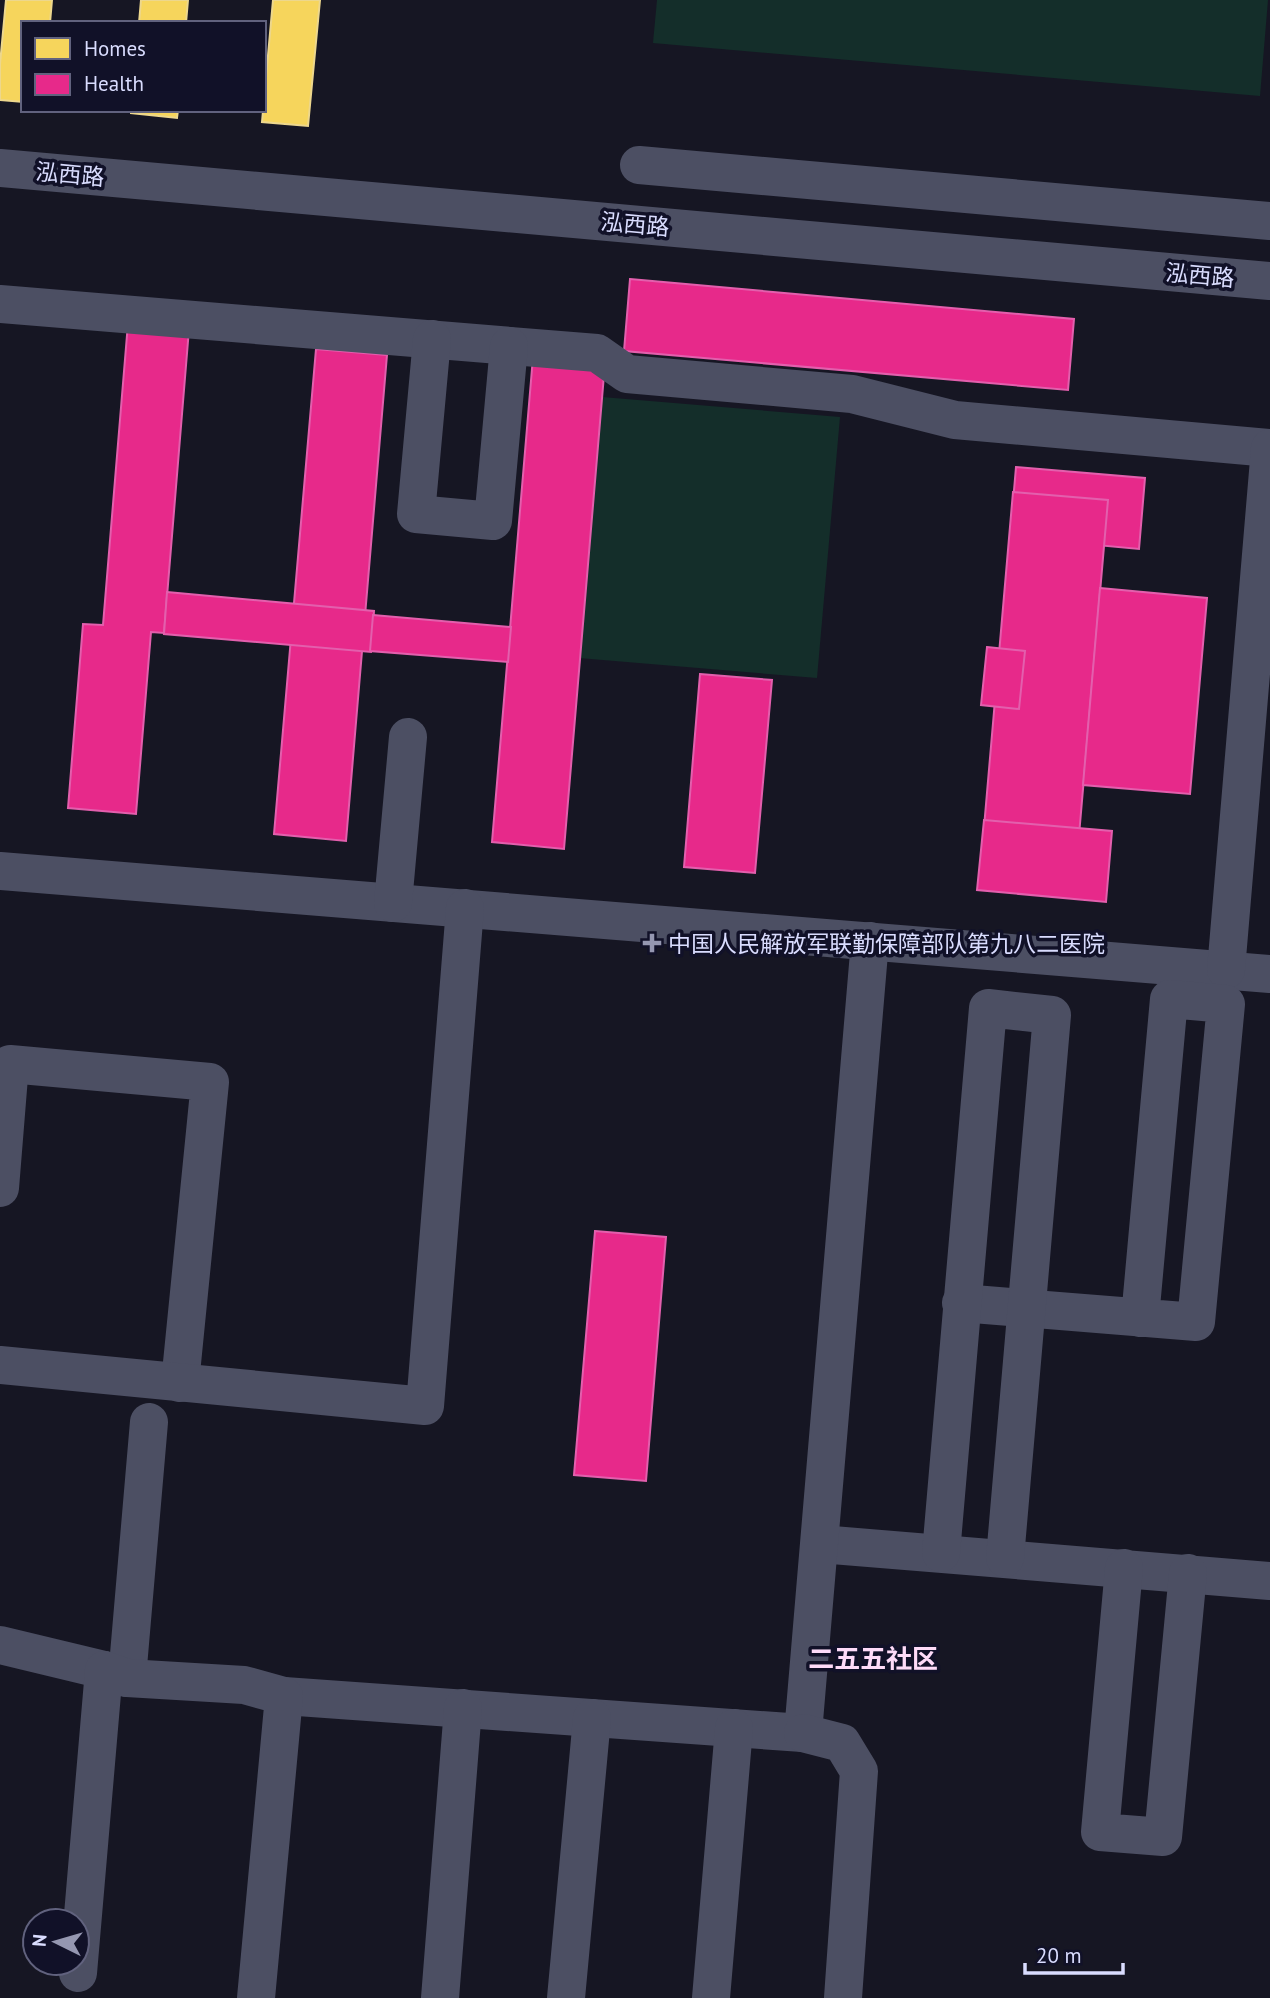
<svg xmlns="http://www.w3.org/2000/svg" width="1270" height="1998" viewBox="0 0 1270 1998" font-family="'PT Sans','Noto Sans SC',sans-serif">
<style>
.green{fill:#142e2a}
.homes{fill:#f6d55c;stroke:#edd78d;stroke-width:2}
.health{fill:#e7298a;stroke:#e35fad;stroke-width:2}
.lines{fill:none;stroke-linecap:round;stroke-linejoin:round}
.minor{stroke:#4c4f63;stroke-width:38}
.poi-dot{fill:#9597b1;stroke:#111128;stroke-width:2.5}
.labels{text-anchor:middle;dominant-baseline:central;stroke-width:7;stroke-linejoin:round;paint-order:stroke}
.street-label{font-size:23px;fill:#d9dcfe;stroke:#111128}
.poi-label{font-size:23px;fill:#d9dcfe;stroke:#111128;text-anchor:start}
.quarter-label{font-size:26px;font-weight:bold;fill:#fedbf8;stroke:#111128}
</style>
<rect width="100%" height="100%" fill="#161623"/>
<g class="green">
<polygon points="657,0 1268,0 1260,96 653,43"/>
<polygon points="602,397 840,417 817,678 579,658"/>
</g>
<g class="homes">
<polygon points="6,0 52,0 50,23 23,23 23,102 0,100 0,64"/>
<polygon points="141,0 188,0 186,23 139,23"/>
<polygon points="273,0 320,0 308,126 262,122"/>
<polygon points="131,110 178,110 177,118 131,113"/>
</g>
<g class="health">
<polygon points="630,279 1074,319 1068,390 624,351"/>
<polygon points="128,323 189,329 164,633 151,632 136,814 68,808 83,624 103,625"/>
<polygon points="316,349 387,355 346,841 274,834"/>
<polygon points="533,357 605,363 564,849 492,842"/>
<polygon points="1016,467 1145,478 1139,549 1010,537"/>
<polygon points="1013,492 1108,500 1076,870 981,862"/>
<polygon points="1100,588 1207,598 1190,794 1083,785"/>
<polygon points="167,592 374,611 371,652 164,634"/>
<polygon points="373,615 511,627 508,662 370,651"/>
<polygon points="987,647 1025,651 1019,709 981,705"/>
<polygon points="700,674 772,680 755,873 684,867"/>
<polygon points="984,820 1112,831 1106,902 977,890"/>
<polygon points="595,1231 666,1237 646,1481 574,1475"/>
</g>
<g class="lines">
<g class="minor">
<polyline points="639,165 1270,221"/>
<polyline points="0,168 1270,281"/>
<polyline points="0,304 597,353 627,374 852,394 955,420 1270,448"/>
<polyline points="432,339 416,514 493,521 509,346"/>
<polyline points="0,871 1270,974"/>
<polyline points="393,903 408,737"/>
<polyline points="1226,970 1270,448"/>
<polyline points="0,1188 10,1064 210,1082 180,1383"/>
<polyline points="961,1303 1196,1322 1226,1004 1169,999 1140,1318"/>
<polyline points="0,1365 425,1406 465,908"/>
<polyline points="820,1544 1270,1581"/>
<polyline points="941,1553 988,1008 1052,1015 1005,1558"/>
<polyline points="1124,1568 1100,1832 1163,1837 1188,1573"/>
<polyline points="0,1645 104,1670"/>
<polyline points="127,1678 149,1422"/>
<polyline points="284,1696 803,1733 870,941"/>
<polyline points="803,1733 842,1743 859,1771 843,1998"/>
<polyline points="78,1973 104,1670 127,1678 244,1685 284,1696 256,1998"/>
<polyline points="440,1998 463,1708"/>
<polyline points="566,1998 592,1718"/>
<polyline points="711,1998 734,1728"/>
</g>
</g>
<path class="poi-dot" d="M648.5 932.5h7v7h7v7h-7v7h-7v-7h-7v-7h7z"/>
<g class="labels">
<g class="street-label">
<text transform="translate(70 174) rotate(5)">泓西路</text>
<text transform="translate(635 224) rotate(5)">泓西路</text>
<text transform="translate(1200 275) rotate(5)">泓西路</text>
</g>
<g class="poi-label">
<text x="668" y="943">中国人民解放军联勤保障部队第九八二医院</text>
</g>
<g class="quarter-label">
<text x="873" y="1658">二五五社区</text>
</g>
</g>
<rect x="21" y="21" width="245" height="91" fill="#111128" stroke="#61627e" stroke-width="2"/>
<rect x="35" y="38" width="35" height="21" fill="#f6d55c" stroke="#61627e" stroke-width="2"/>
<text x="84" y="56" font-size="21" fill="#d9dcfe">Homes</text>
<rect x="35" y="74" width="35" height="21" fill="#e7298a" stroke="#61627e" stroke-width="2"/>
<text x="84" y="91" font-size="21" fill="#d9dcfe">Health</text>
<g transform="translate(56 1942) rotate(275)"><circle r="33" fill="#111128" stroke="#61627e" stroke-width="2"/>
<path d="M0-5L12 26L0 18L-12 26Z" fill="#9597b1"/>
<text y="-10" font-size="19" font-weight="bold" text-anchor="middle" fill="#d9dcfe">N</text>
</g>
<path d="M1025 1963v10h98v-10" fill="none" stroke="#d9dcfe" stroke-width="3.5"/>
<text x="1036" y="1963" font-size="21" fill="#d9dcfe" stroke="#111128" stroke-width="5" paint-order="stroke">20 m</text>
</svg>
